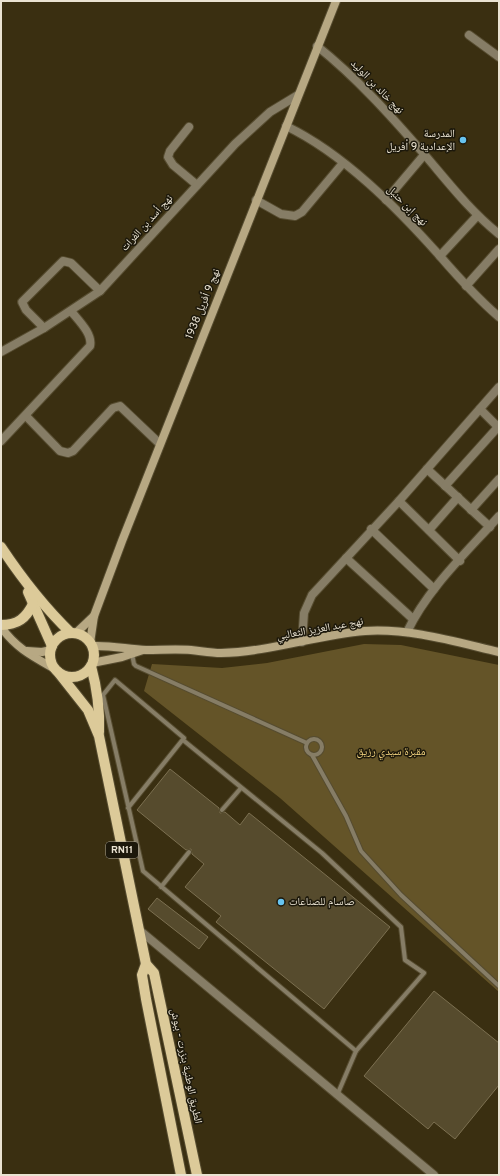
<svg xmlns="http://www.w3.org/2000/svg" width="500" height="1176" viewBox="0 0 500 1176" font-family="Overpass,'Noto Naskh Arabic',sans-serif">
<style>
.green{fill:#645428}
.building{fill:#564b2d;stroke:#7c7051}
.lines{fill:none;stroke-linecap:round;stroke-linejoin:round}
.lane-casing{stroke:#564c30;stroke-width:6}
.street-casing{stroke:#564c30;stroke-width:10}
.secondary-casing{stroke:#564c30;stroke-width:10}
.primary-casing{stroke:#564c30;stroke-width:12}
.lane{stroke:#867d66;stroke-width:4}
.street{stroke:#867d66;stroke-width:8}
.secondary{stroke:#b7a883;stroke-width:8}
.primary{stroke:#dcca99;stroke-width:10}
.poi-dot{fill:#67c4f0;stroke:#1c180b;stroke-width:1.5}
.labels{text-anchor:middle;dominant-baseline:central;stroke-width:3;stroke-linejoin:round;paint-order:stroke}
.shield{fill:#1c180b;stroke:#aca696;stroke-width:1}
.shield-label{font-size:10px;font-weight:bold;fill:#eae3d2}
.street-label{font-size:11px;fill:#eae3d2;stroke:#1c180b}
.poi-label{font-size:11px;fill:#eae3d2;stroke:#1c180b;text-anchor:end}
.park-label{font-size:11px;fill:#f1d27e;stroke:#1c180b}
</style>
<rect width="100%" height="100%" fill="#3a2f11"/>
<polygon class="green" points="364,644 401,645 499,665 499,992 280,798 144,691 152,664 222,668 267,663"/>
<g class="building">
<polygon points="170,769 219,808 220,813 225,812 240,825 249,813 390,927 324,1009 216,922 221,916 185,887 204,864 192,854 191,849 186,850 137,810"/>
<polygon points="157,898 208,937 199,949 148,909"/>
<polygon points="434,991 499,1043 499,1085 455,1139 434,1122 428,1129 364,1076"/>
</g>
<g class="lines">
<defs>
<g id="lane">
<polyline points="132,654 134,664 136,666 307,743"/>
<circle cx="314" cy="747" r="8"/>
<polyline points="183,740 322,853 401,927 405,960 424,973 356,1051 338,1093"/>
<polyline points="312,755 346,816 361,851 401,895 499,986"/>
<polyline points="128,808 184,738 115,680 103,695 143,871 356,1051"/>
<polyline points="222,810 241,788"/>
<polyline points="161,887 189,852"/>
</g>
<g id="street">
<polyline points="469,35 499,57"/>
<path d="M 317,46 C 357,78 391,116 424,154 C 448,182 470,211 499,234"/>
<path d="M 286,126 C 344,154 397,208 439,255 C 458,277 477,298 499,317"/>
<polyline points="189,127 170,151 168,157 173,165 197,185"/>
<polyline points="256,200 281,214 295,216 302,212 343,163"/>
<polyline points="386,200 424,155"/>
<polyline points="440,256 477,216"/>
<polyline points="466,286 499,249"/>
<polyline points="44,328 26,310 22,302 63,261 71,263 100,291"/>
<polyline points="1,352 44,328 100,291 235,144 270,112 298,95"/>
<polyline points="480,409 499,428"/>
<polyline points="26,416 60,451 68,453 73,451 113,408 120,406 160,444"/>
<path d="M 1,441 L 90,346 C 93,334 78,320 71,311"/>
<polyline points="427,469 490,527"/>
<polyline points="445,486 498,427"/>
<polyline points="399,501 460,561"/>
<polyline points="471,510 499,479"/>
<polyline points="371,529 434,589"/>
<polyline points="429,530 458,497"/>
<polyline points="346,558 413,619"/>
<path d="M 407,632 C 428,588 467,552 499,516"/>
<polyline points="302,642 304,613 312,595 399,501 499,387"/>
<polyline points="138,929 434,1175"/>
</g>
<g id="secondary">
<path d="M 1,627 C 16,648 32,656 55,669"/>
<polyline points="75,634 94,616"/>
<polyline points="90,643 94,616 122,541 336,1"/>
<path d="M 92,646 C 110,645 127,649 146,650 C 161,650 176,649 191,650 C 201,651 211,653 221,653 C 270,652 316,635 365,631 C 410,628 456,642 499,652"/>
<polyline points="27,651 42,652 51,650"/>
<polyline points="92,663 122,657 143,650"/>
</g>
<g id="primary">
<path d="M 1,547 C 23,580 43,606 71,633"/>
<polyline points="28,592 52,646"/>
<path d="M 1,625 C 18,625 26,618 33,604"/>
<circle cx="72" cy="655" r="22"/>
<path d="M 91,666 C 97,688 100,710 99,732"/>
<polyline points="58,672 88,710 99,736 146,964 154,973 197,1175"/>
<polyline points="146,964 142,975 146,999 181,1175"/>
</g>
</defs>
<use href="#lane" class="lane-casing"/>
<use href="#street" class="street-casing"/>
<use href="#secondary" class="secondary-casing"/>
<use href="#primary" class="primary-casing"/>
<use href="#lane" class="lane"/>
<use href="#street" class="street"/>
<use href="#secondary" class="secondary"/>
<use href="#primary" class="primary"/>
</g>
<g class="poi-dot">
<circle cx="463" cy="140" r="4"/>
<circle cx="281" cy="902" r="4"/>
</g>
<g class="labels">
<rect class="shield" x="106" y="842" width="32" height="16" rx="3"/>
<g class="shield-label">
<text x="122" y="850">RN11</text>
</g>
<g class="street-label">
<text transform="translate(377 87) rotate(46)">نهج خالد بن الوليد</text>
<text transform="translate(407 206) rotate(45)">نهج إبن حنبل</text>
<text transform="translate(147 223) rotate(-48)">نهج أسد بن الفرات</text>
<text transform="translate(203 304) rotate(-68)">نهج 9 أفريل 1938</text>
<text transform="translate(320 629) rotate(-10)">نهج عبد العزيز الثعالبي</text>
<text transform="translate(186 1066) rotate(78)">الطريق الوطنية بنزرت - ببوش</text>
</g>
<g class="poi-label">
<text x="455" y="134">المدرسة<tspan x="455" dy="13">الإعدادية 9 أفريل</tspan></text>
<text x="289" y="902" text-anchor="start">صاسام للصناعات</text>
</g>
<g class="park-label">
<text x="391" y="752">مقبرة سيدي رزيق</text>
</g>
</g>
<rect width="500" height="1176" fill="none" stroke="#eae3d2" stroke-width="4"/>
</svg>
